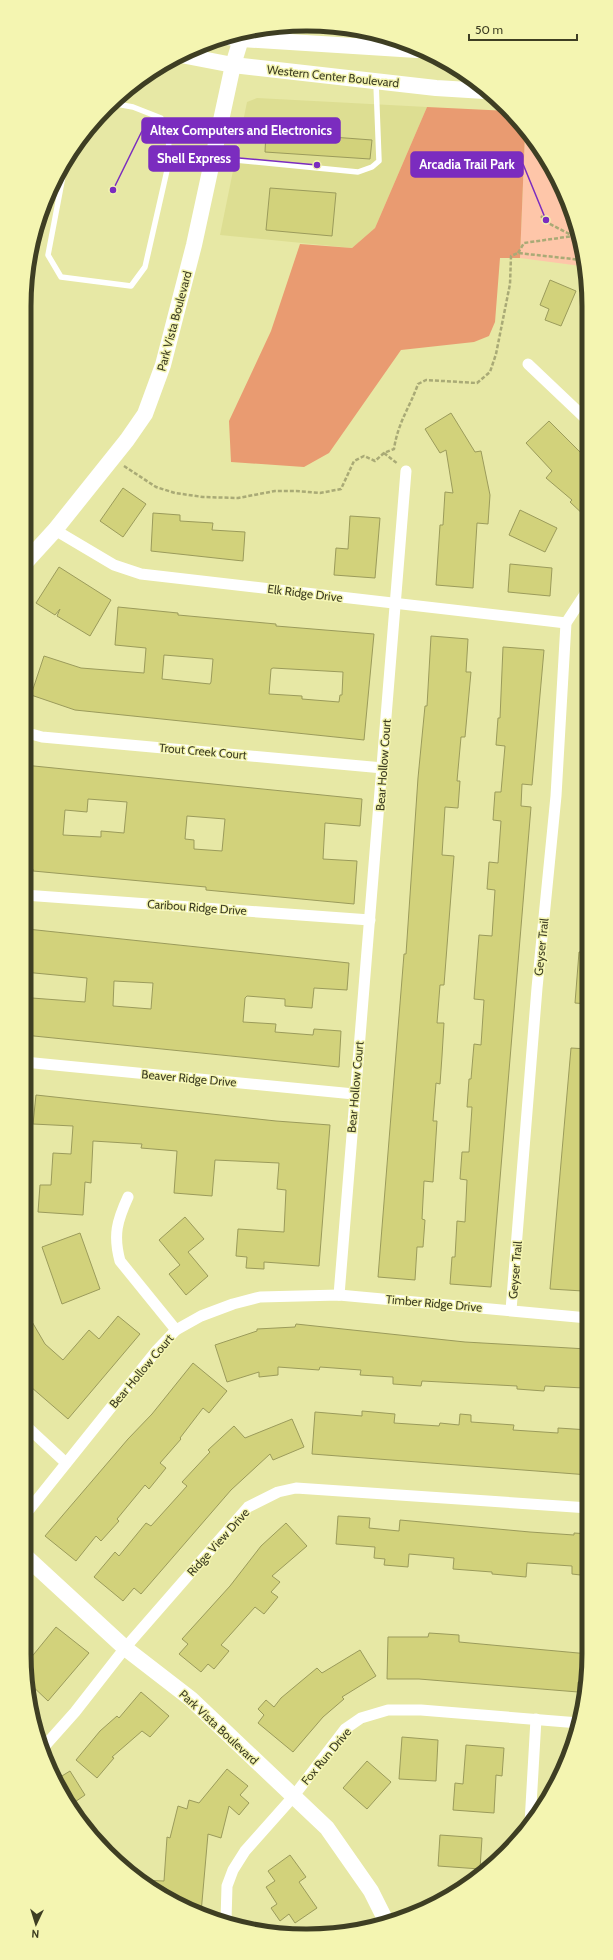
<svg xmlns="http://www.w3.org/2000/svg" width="613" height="1960" viewBox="0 0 613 1960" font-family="Cabin,sans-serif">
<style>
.built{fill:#ddde92}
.green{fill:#fec6a9}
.forest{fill:#e99b71}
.building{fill:#d2d27b;stroke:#9b9b5b;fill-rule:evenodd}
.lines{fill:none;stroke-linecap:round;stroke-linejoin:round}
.path{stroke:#a9aa76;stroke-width:2.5;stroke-dasharray:4 2;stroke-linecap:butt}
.lane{stroke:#fff;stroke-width:5.5}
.street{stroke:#fff;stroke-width:11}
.secondary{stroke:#fff;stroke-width:16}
.labels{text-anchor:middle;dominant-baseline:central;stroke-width:3;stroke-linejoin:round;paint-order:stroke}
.street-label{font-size:12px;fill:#3e3e23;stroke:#f4f5b1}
.rim{fill:none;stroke:#3e3e23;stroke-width:5}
.leader{fill:none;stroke:#7b2cbf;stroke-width:1.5}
.callout-dot{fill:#7b2cbf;stroke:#f4f5b1;stroke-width:1.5}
.callout{fill:#7b2cbf;stroke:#7b2cbf;stroke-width:1.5}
.callout-label{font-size:13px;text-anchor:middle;font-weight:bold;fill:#fff}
</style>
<rect width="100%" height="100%" fill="#e7e8a5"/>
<polygon class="built" points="257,98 427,107 375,228 352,248 220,235 247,102"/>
<polygon class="green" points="525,133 560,181 587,274 581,266 520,258"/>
<polygon class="forest" points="427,107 509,111 525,133 520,258 500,258 495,322 489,336 474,342 401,350 329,453 304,467 231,462 229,421 271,331 300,244 352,248 375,228"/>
<g class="building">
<polygon points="266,132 372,140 370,159 265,152"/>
<polygon points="270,188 336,193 332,236 266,230"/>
<polygon points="550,280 576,291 561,326 545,320 549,309 540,305"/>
<polygon points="451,413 475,452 481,451 490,495 488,524 477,523 473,588 436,585 440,525 443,525 445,492 453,493 446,450 440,453 425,429"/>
<polygon points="549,421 587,459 587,518 570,502 572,500 546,478 552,471 526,443"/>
<polygon points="123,488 146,504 123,537 100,521"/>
<polygon points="520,510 557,528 545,552 509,535"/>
<polygon points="153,513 180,515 180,521 213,523 212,530 245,532 243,561 151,551"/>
<polygon points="350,516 380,518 375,578 334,575 336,548 348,549"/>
<polygon points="510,564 552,568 550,596 508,592"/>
<polygon points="59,567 111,600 90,636 57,616 60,609 55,615 36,603"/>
<path d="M 118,607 L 178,613 L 178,615 L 276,624 L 276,626 L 374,634 L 364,740 L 75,710 L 31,695 L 44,656 L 81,668 L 144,673 L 146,648 L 115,645 ZM 164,655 L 213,659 L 211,682 L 210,684 L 162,679 ZM 273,668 L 343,672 L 342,695 L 340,695 L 339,702 L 302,699 L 302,696 L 269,694 L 271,669 Z"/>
<polygon points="431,636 468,639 466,672 471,672 465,737 461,737 457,781 460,781 458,808 445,807 442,855 454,856 444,985 440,985 437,1023 444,1023 442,1056 440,1084 436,1083 433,1121 437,1121 433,1182 424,1181 422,1219 425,1220 423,1247 417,1247 415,1280 378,1277 404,954 406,954 418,778 425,706 427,706"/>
<polygon points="503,647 544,650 532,785 522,784 521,806 531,807 491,1287 450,1284 452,1257 455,1257 457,1221 465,1222 467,1180 460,1179 462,1152 469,1152 472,1107 467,1107 469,1079 471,1079 474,1044 481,1045 484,1000 474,999 479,935 492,936 495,890 487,889 489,862 498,863 501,821 493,820 495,792 501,792 505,746 496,745 498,718 500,718"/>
<path d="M 24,765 L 362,799 L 360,826 L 325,823 L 323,859 L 357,861 L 354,904 L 206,890 L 206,887 L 33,871 L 33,869 L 24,868 ZM 88,799 L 127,802 L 124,833 L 101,831 L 101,837 L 63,835 L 65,810 L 87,812 ZM 187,816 L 225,819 L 222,851 L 194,849 L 194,840 L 185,839 Z"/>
<path d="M 27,929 L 349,963 L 347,990 L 314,988 L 312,1008 L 285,1006 L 285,999 L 247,996 L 245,998 L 243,1022 L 276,1024 L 275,1032 L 313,1035 L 314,1029 L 341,1031 L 339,1067 L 24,1035 L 24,1005 L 31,1005 L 32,998 L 85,1002 L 87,978 L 24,972 ZM 114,981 L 153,983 L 151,1009 L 113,1006 Z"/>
<polygon points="579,952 588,952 588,1004 575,1003"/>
<polygon points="571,1048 588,1049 588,1221 587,1221 583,1291 550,1289"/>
<polygon points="36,1095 276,1121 330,1125 319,1266 264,1262 264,1269 246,1268 247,1257 236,1256 238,1229 284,1232 286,1190 277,1189 279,1163 215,1160 212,1196 174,1193 177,1151 141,1148 142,1144 93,1141 91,1183 85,1182 83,1215 38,1212 40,1185 51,1185 53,1153 71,1154 73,1126 33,1124"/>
<polygon points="185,1217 204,1239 188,1252 208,1276 186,1295 169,1274 180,1265 159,1240"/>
<polygon points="80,1233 100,1289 62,1304 42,1247"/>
<polygon points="24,1308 45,1344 63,1360 89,1330 99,1339 118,1316 140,1334 68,1419 24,1381"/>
<polygon points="296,1324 465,1342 587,1349 584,1388 545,1386 544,1391 517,1389 517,1386 422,1381 421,1386 393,1384 393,1377 360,1375 361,1370 320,1367 319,1370 278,1367 278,1375 259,1377 259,1372 227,1382 215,1345 257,1331 257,1329 295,1327"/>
<polygon points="193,1363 227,1391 209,1413 203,1408 180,1438 181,1439 160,1463 166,1468 149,1489 145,1485 117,1519 119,1521 101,1541 96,1536 76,1561 45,1536 128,1439 152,1414"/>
<polygon points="362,1411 395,1414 394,1423 439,1426 440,1423 459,1425 460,1414 471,1415 471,1422 514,1425 513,1430 558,1433 558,1428 589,1430 589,1475 312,1454 315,1412 362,1416"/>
<polygon points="292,1419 304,1447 273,1460 270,1454 231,1490 141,1594 134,1588 123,1601 94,1577 115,1552 119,1556 146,1523 151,1526 187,1486 182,1482 210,1452 208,1450 234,1426 245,1438"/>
<polygon points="338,1516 370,1518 369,1528 399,1531 400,1520 530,1532 574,1535 574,1533 589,1534 589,1576 572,1574 572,1566 527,1563 526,1577 492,1574 492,1572 453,1569 454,1558 409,1554 408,1567 384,1565 385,1559 374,1558 375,1547 336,1544"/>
<polygon points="286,1523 307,1546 272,1576 280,1582 271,1592 278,1597 264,1614 255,1607 221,1645 229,1651 214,1669 208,1664 201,1672 179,1654 188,1644 182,1639 230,1586 261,1546"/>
<polygon points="56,1627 89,1653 48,1701 27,1681 25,1665"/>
<polygon points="429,1633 459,1635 459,1642 589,1654 586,1683 578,1682 578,1692 419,1679 387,1679 388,1637 428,1637"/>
<polygon points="360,1650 376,1676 342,1697 344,1699 323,1717 293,1752 258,1723 264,1715 258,1709 266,1700 274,1707 281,1698 317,1668 322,1673"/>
<polygon points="141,1692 169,1716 150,1737 142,1731 112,1757 114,1758 97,1778 76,1760 100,1731 117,1716 119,1718"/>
<polygon points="402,1737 438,1740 436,1781 399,1779"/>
<polygon points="466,1745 504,1748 502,1776 496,1775 494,1813 453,1810 455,1783 463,1784"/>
<polygon points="367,1761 391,1782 367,1809 343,1788"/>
<polygon points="227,1769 248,1786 240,1795 249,1803 239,1815 229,1806 221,1838 208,1834 201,1913 181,1907 138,1880 164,1881 167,1837 170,1838 178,1806 187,1809 189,1800 199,1803"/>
<polygon points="70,1771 85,1795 72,1804 57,1779"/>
<polygon points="440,1835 482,1838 480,1869 438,1866"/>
<polygon points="290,1855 306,1877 299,1882 317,1908 295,1923 289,1914 280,1921 271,1908 277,1904 266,1887 275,1881 268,1871"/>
</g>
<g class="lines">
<g class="path">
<polyline points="541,216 548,223 577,238"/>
<polyline points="518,253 524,243 573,236 576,234"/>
<polyline points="384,453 398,464"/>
<path d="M 124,466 L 156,487 L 175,493 L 203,497 L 238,498 L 275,491 L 296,491 L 320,493 L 341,489 L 354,461 L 364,456 L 375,461 L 384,453 L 394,449 C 398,422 410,407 418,384 L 426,380 L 477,383 L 490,372 L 496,354 L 510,284 L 511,256 L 518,253 L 582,260 L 585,263"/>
</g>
<g class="lane">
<polyline points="215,158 358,172 372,167 379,161 376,83"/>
<polyline points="66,160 48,255 61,277 131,286 145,267 168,166 169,134 161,118 133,107 111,103"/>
</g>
<g class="street">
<polyline points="528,364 587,420"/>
<polyline points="55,530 114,565 141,574 566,623"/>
<polyline points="24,732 42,737 383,768"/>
<polyline points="24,895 370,920"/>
<polyline points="24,1062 354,1094"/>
<path d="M 128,1197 C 117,1221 113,1235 120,1261 L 176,1330"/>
<polyline points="339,1295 406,471"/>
<polyline points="511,1310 537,988 556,796 566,623 587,591"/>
<polyline points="24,1424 66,1463"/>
<polyline points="24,1516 157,1350 176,1330 201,1316 233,1304 260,1297 339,1295 588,1318"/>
<polyline points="42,1749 75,1712 125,1648 248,1507 278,1492 296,1488 589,1508"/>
<polyline points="530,1823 536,1719"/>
<polyline points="226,1920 227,1886 233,1870 245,1851 293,1797 345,1729 361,1718 388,1710 421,1710 579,1723"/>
</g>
<g class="secondary">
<polyline points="228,37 241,39 417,50"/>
<polyline points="181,55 233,65 436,88 485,91"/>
<polyline points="24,564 55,530 127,440 145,414 163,365 194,245 233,65 241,39"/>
<polyline points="24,1555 125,1648 191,1699 327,1828 371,1891 387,1923"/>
</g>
</g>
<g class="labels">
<g class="street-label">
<text transform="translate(333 76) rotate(6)">Western Center Boulevard</text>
<text transform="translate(174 321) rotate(-75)">Park Vista Boulevard</text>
<text transform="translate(305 593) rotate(7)">Elk Ridge Drive</text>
<text transform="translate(203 751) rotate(5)">Trout Creek Court</text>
<text transform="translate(383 765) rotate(-86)">Bear Hollow Court</text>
<text transform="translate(197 907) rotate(4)">Caribou Ridge Drive</text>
<text transform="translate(541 947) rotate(-84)">Geyser Trail</text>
<text transform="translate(189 1078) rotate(5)">Beaver Ridge Drive</text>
<text transform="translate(355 1087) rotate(-85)">Bear Hollow Court</text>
<text transform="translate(515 1270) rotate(-85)">Geyser Trail</text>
<text transform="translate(434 1303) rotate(5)">Timber Ridge Drive</text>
<text transform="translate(141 1371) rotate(-50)">Bear Hollow Court</text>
<text transform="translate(218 1542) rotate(-48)">Ridge View Drive</text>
<text transform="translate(219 1727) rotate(43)">Park Vista Boulevard</text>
<text transform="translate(326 1756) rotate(-50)">Fox Run Drive</text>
</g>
</g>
<path d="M0 0H613V1960H0ZM306 31H307A275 275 0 0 1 582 306V1654A275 275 0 0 1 307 1929H306A275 275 0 0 1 31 1654V306A275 275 0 0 1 306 31Z" fill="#f4f5b1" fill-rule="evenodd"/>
<path class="rim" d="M306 31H307A275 275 0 0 1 582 306V1654A275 275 0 0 1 307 1929H306A275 275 0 0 1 31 1654V306A275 275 0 0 1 306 31Z"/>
<path class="leader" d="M113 190L142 131M317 165L239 158M546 220L523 164"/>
<g class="callout-dot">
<circle cx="113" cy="190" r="4"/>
<circle cx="317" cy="165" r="4"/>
<circle cx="546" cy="220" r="4"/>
</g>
<g class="callout">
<rect x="142" y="118" width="198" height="25" rx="4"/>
<rect x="149" y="146" width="90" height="25" rx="4"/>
<rect x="411" y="152" width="112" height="25" rx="4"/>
</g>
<g class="callout-label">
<text x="241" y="135">Altex Computers and Electronics</text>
<text x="194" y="163">Shell Express</text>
<text x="467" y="169">Arcadia Trail Park</text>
</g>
<g transform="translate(36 1924) rotate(184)" stroke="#f4f5b1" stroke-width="3" paint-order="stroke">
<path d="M0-3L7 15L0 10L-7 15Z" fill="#3e3e23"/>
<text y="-6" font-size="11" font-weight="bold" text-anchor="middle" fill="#3e3e23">N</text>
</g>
<path d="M469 34v6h108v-6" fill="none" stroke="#3e3e23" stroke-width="2"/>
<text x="475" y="34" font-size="12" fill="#3e3e23" stroke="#f4f5b1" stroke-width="3" paint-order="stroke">50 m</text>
</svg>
